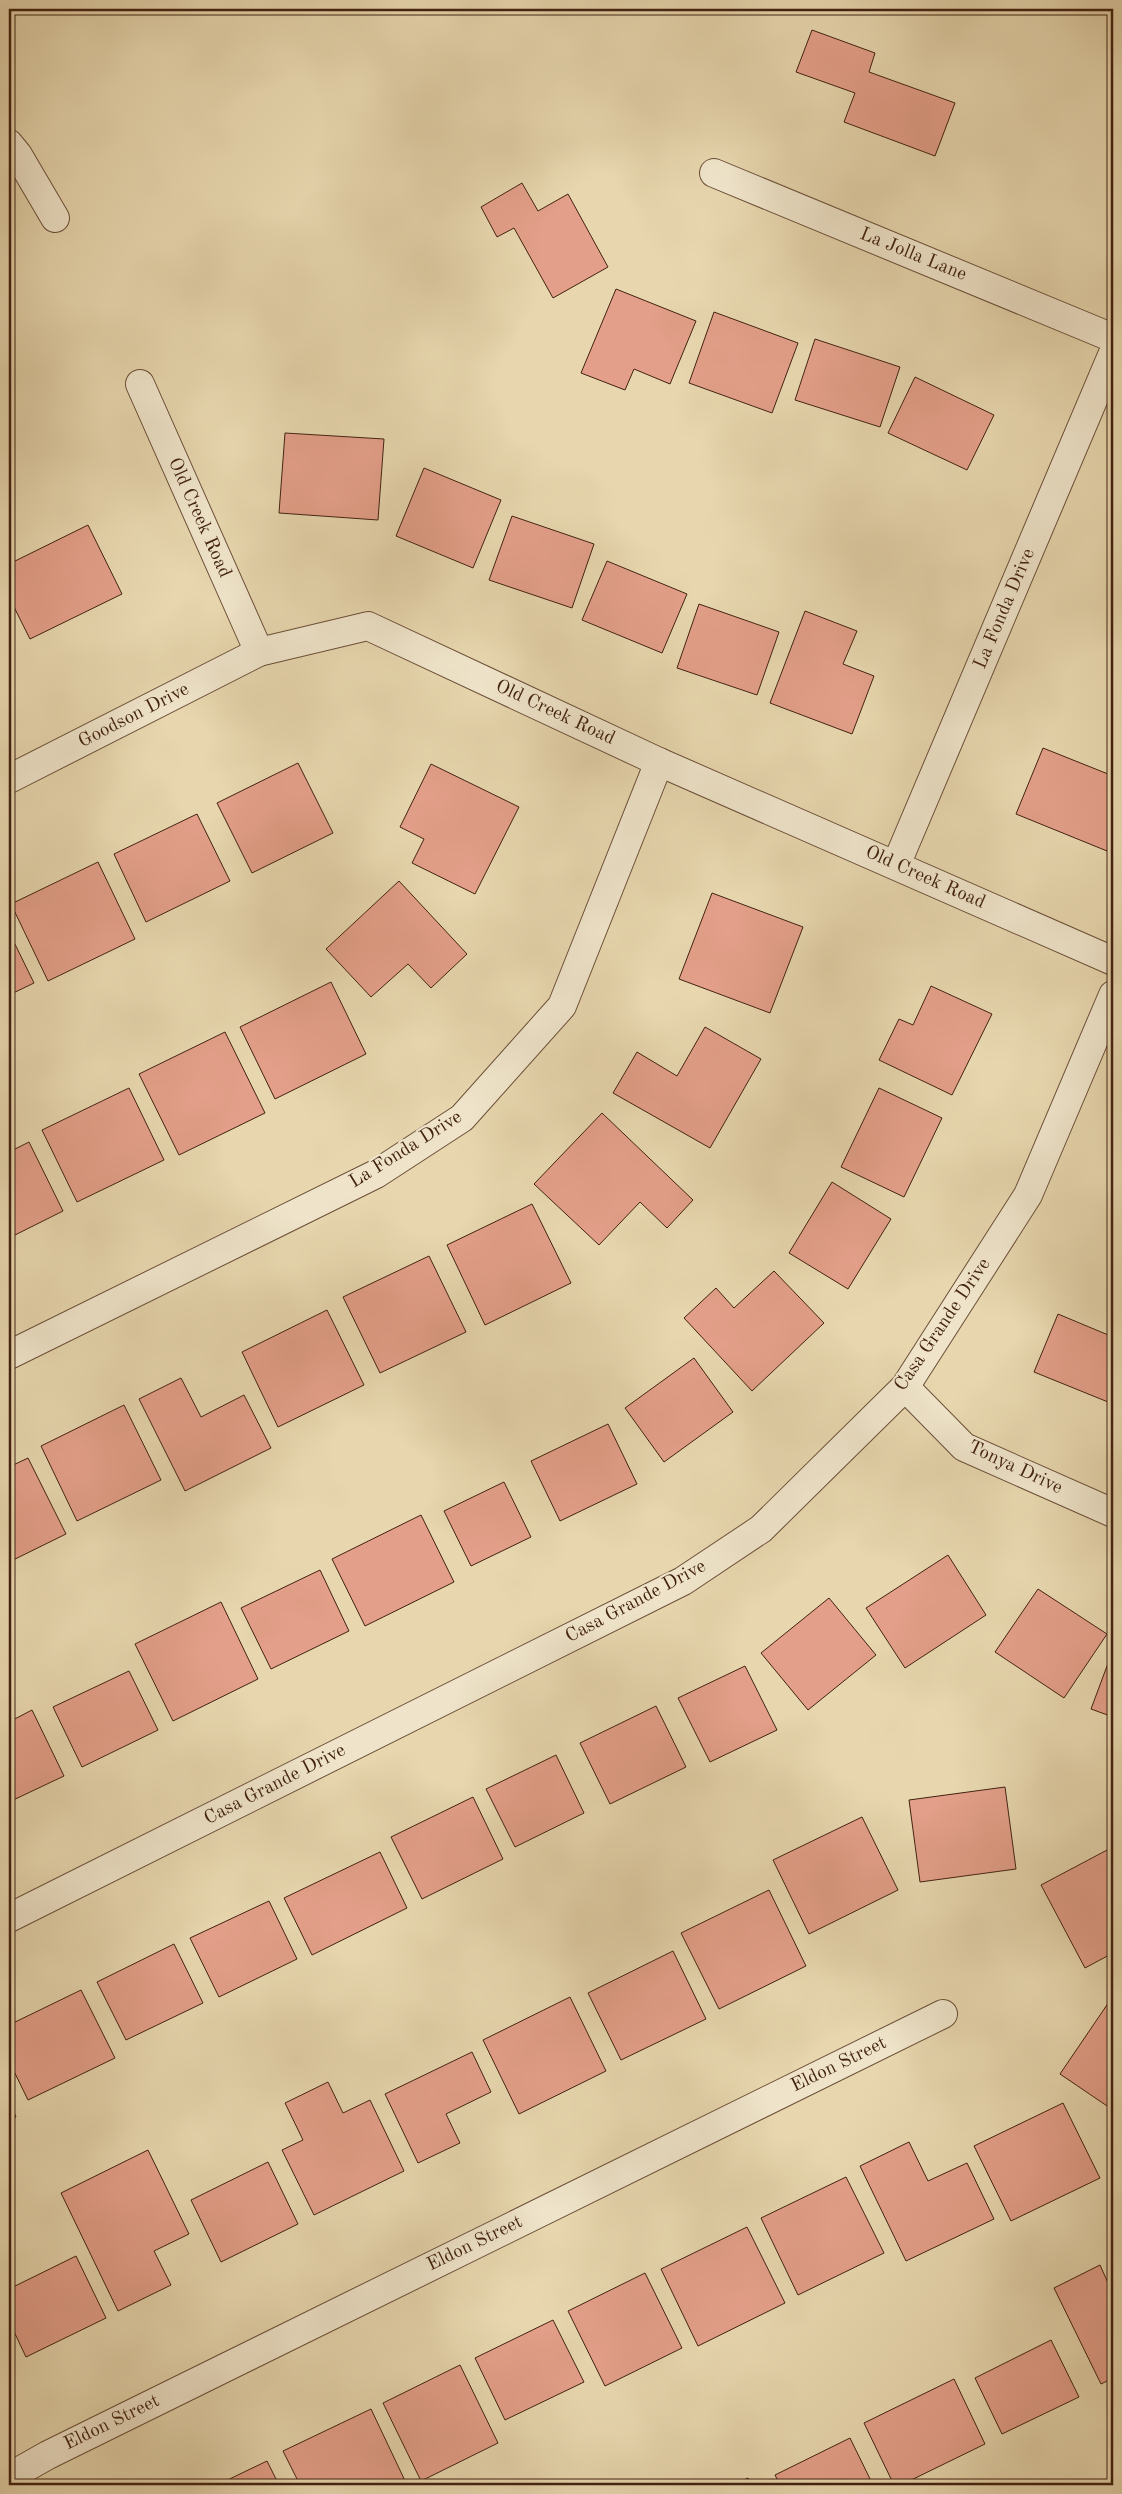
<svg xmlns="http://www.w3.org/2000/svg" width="1122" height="2494" viewBox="0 0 1122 2494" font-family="'Old Standard TT',serif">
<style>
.building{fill:#e39f89;stroke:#422210}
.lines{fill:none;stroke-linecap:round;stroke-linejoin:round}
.minor-casing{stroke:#6b4f38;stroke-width:30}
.minor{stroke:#efe4ca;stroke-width:28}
.labels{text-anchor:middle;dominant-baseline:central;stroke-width:4.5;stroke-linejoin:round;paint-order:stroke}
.street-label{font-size:19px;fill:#422210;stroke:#efe4ca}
</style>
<rect width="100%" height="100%" fill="#e7d6ae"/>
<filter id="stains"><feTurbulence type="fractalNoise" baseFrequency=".004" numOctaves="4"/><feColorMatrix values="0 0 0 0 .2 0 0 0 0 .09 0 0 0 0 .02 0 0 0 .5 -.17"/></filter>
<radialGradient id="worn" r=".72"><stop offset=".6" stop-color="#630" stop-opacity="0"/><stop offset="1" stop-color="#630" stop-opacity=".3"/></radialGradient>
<g class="building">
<polygon points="812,30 875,53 869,72 955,103 935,156 844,122 855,93 796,72"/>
<polygon points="522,183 538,211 568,194 608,267 553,298 514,228 497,237 481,207"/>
<polygon points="616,289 696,321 670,384 634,369 625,390 581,373"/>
<polygon points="714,312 798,343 772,413 689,383"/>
<polygon points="815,339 900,367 880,427 795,400"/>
<polygon points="915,377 994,415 967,470 888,433"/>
<polygon points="285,433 384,439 378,520 279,513"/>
<polygon points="424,468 501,500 473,568 396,536"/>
<polygon points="512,516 594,544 572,608 489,580"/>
<polygon points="88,525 122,594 30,639 9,597 9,564"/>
<polygon points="607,561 687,594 662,653 582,620"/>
<polygon points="699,604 779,632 757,695 677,668"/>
<polygon points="805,611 857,631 843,664 874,676 852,734 770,703"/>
<polygon points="1043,748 1113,776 1113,835 1107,851 1016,814"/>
<polygon points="298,763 333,833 252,873 217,803"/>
<polygon points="431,764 519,807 475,894 412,863 424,839 400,827"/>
<polygon points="197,814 230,881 146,922 114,854"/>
<polygon points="98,862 135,939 48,981 11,904"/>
<polygon points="399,881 467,954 431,988 408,964 371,997 326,949"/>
<polygon points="712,893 803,927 770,1013 679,979"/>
<polygon points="9,932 34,983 9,995"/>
<polygon points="331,982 366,1054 275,1099 240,1027"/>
<polygon points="931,986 992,1014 952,1095 879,1060 899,1019 913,1025"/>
<polygon points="705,1027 761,1059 710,1148 613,1093 637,1052 677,1076"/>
<polygon points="225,1032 265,1113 179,1155 139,1074"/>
<polygon points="129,1088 164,1160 77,1202 42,1130"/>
<polygon points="879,1088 942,1118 904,1197 841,1167"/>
<polygon points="602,1113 693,1200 667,1228 640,1202 599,1245 534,1184"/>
<polygon points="29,1142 63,1211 9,1238 9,1152"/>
<polygon points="832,1182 891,1219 848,1289 789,1253"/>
<polygon points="532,1204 571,1283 485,1325 447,1245"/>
<polygon points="429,1256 466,1332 380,1373 343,1297"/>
<polygon points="774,1271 824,1323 752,1391 684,1318 716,1288 734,1308"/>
<polygon points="327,1310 364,1385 278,1427 242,1352"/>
<polygon points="1058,1314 1113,1337 1113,1404 1034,1372"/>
<polygon points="694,1358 733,1412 664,1462 625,1408"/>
<polygon points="181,1378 201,1417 244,1395 271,1448 185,1491 139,1399"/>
<polygon points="124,1405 161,1480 77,1521 41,1446"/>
<polygon points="608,1424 637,1484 560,1521 531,1461"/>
<polygon points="28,1458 66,1534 9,1562 9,1467"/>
<polygon points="504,1482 531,1537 471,1566 444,1511"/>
<polygon points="421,1515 454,1582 365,1626 332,1559"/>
<polygon points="948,1555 986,1615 905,1668 866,1608"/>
<polygon points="320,1570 349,1631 271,1669 241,1608"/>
<polygon points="1038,1589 1107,1634 1064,1698 995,1652"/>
<polygon points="829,1598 876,1655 808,1710 761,1653"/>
<polygon points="221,1602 258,1679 173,1721 135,1644"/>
<polygon points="1113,1650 1113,1717 1091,1709"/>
<polygon points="745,1666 777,1730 710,1762 678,1698"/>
<polygon points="129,1671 158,1730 82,1767 53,1707"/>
<polygon points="656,1706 686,1767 610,1804 580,1743"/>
<polygon points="32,1710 64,1776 9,1802 9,1722"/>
<polygon points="556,1755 584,1813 515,1847 486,1789"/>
<polygon points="1005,1787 1016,1869 920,1882 909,1800"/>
<polygon points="473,1797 503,1859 422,1899 391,1837"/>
<polygon points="862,1817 898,1890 809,1934 773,1860"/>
<polygon points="1109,1849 1113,1857 1113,1953 1085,1968 1041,1885"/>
<polygon points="380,1852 407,1908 312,1955 284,1898"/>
<polygon points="769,1890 806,1966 719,2009 681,1933"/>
<polygon points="269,1901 297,1959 219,1997 190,1938"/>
<polygon points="174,1944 203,2003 126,2040 97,1982"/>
<polygon points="673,1951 706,2019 621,2060 588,1993"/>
<polygon points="81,1990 115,2058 28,2100 9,2061 9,2025"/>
<polygon points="1113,1996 1113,2110 1060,2074"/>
<polygon points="570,1997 606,2071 519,2114 483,2040"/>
<polygon points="472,2052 491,2092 446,2114 460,2143 418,2163 385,2094"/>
<polygon points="328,2082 343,2113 370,2100 404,2171 314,2215 282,2150 303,2140 285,2103"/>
<polygon points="9,2101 16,2117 9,2120"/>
<polygon points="1063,2103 1100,2178 1011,2221 974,2146"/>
<polygon points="909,2142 928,2181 967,2163 994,2219 906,2261 860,2166"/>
<polygon points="148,2150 189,2234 154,2251 171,2285 118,2311 61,2193"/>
<polygon points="268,2162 298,2224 221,2262 191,2200"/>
<polygon points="846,2177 884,2253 798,2295 761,2218"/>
<polygon points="747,2227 785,2303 698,2346 661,2269"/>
<polygon points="76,2256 106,2318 26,2357 9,2321 9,2289"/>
<polygon points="1100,2265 1113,2294 1113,2378 1101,2384 1054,2288"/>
<polygon points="645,2273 682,2348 605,2386 568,2311"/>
<polygon points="553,2320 584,2382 505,2420 475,2358"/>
<polygon points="1051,2340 1079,2397 1002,2434 975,2378"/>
<polygon points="460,2365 498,2443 421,2481 383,2403"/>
<polygon points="954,2379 985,2444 901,2485 894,2485 864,2423"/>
<polygon points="371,2409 407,2485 300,2485 283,2451"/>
<polygon points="850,2438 873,2485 780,2485 775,2475"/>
<polygon points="267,2461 279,2485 217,2485"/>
<polygon points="748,2478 752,2485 732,2485"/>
</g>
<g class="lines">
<defs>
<g id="minor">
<polyline points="9,144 18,155 55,218"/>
<polyline points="714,173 1113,338"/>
<polyline points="140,384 259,652"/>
<polyline points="9,779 259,652 368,626 659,762 1113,961"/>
<polyline points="896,865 1113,353"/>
<polyline points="9,1355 376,1174 462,1118 562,1006 659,762"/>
<polyline points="905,1387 964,1447 1113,1513"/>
<polyline points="9,1918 683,1581 761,1529 905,1387 1028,1195 1113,995"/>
<polyline points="9,2477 48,2455 943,2014"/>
</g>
</defs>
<use href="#minor" class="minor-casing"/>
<use href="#minor" class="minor"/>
</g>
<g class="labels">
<g class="street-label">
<text transform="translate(913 255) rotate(22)">La Jolla Lane</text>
<text transform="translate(199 518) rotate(66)">Old Creek Road</text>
<text transform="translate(1005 609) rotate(-67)">La Fonda Drive</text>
<text transform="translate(555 713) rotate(25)">Old Creek Road</text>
<text transform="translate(134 716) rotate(-27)">Goodson Drive</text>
<text transform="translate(925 878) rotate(24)">Old Creek Road</text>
<text transform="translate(406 1150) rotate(-32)">La Fonda Drive</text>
<text transform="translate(943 1325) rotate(-56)">Casa Grande Drive</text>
<text transform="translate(1015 1468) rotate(25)">Tonya Drive</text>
<text transform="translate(636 1602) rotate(-28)">Casa Grande Drive</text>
<text transform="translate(275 1785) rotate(-27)">Casa Grande Drive</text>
<text transform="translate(839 2065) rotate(-26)">Eldon Street</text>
<text transform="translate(475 2244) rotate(-26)">Eldon Street</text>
<text transform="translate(112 2423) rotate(-26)">Eldon Street</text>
</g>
</g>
<rect width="1122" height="2494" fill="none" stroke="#e7d6ae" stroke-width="30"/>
<rect x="10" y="10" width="1102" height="2474" fill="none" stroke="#422210" stroke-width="2.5"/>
<rect x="15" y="15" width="1092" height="2464" fill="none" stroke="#422210"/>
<rect width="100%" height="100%" filter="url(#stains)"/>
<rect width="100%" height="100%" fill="url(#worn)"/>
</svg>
